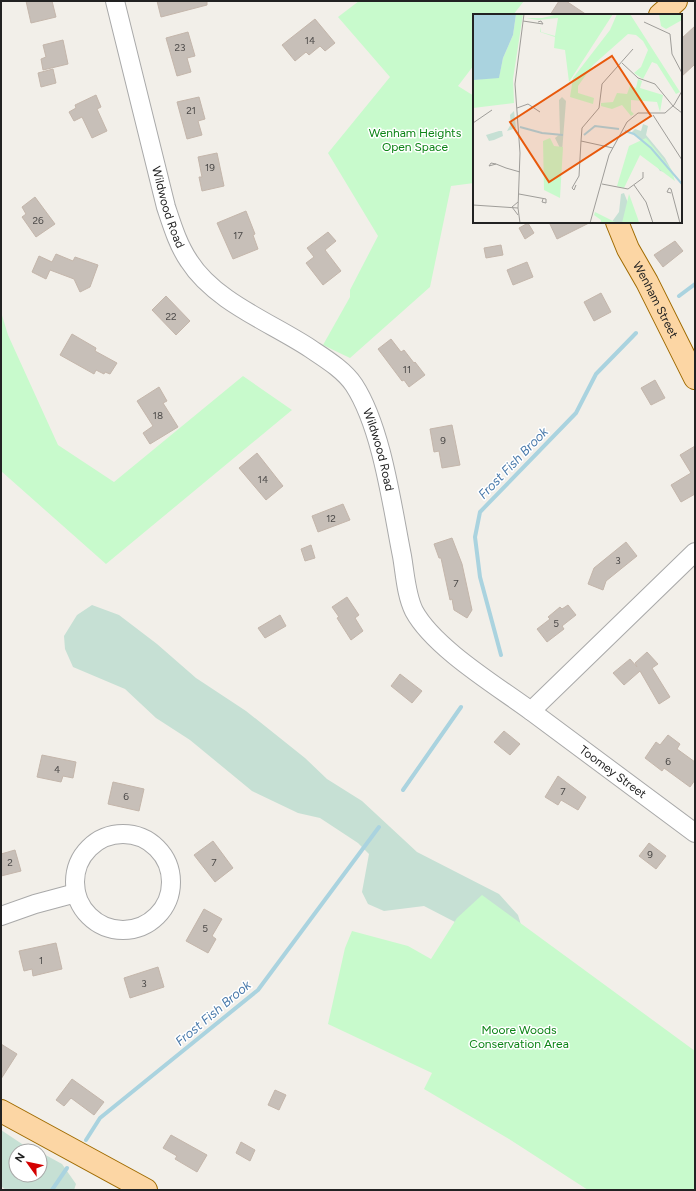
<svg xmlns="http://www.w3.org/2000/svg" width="696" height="1191" viewBox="0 0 696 1191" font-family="Figtree,sans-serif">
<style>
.wetland{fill:#c6e0d4}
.park{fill:#c8facc}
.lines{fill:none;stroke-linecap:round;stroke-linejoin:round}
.stream{stroke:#aad3df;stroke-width:4}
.building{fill:#c7bfb8;stroke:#c4b6ab}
.minor-casing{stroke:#a9a9a9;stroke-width:20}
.major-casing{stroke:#a06b00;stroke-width:24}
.minor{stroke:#fff;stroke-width:18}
.major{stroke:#fcd6a4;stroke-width:22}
.labels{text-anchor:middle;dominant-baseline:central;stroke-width:3;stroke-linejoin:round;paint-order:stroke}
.number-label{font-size:10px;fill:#4b4948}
.park-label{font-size:12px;fill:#0c8416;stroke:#fff}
.street-label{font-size:12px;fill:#222;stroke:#fff}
.water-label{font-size:13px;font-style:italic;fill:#4a7aab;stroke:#fff}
.inset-river{fill:none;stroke:#aad3df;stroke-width:2}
.inset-road{fill:none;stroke:#9f9d99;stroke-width:1}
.view{fill:#e8590c;fill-opacity:0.15;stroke:#e8590c;stroke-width:2}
.inset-edge{fill:none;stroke:#222;stroke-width:2}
</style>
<rect width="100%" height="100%" fill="#f2efe9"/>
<g class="wetland">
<polygon points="92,605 119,615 157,644 196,678 246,711 305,758 327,779 362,801 417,852 499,894 518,915 522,928 484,937 424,906 384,911 368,904 362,892 369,854 358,843 320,818 298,813 252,791 190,740 156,718 125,689 73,667 65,649 64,636 77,615"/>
<polygon points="1,1130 25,1146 38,1151 16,1151 16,1175 40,1175 40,1152 62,1164 76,1184 74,1190 6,1190 1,1186"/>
</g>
<g class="park">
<polygon points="359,1 524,1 513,15 474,15 474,65 458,86 474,96 474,183 451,186 430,287 350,358 323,345 350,297 350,290 378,236 328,153 390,77 338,17"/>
<polygon points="1,312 8,335 58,445 114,482 243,376 292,410 106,564 1,471"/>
<polygon points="482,895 695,1051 695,1190 588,1190 509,1139 424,1089 432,1073 328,1024 345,948 352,931 408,946 431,959 457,918"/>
</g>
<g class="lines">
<g class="stream">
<polyline points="679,296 695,284"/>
<polyline points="501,655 480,577 475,537 480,512 576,413 596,374 636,333"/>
<polyline points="403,790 461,707"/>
<polyline points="86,1140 100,1118 258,990 379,827"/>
<polyline points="52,1190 67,1168"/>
</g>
</g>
<g class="building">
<polygon points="26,1 52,1 56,17 31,23"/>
<polygon points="157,1 207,1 207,5 161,17"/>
<polygon points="559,1 566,1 587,15 550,15"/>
<polygon points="315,19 335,43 325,51 320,46 309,55 306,52 295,61 282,45"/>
<polygon points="695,26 695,64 681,77 681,39"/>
<polygon points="188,32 195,56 187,58 191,72 177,76 166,38"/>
<polygon points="63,40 68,64 43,70 41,59 46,57 43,45"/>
<polygon points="53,69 56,83 41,87 38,73"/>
<polygon points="96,95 101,107 97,109 107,131 92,138 82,117 74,121 69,112 76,108 75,105"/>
<polygon points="199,97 205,119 198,121 202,135 187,139 177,102"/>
<polygon points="217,153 224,186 202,191 199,177 202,177 198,157"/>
<polygon points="35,197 55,224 36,237 22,217 26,214 22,207"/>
<polygon points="246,211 255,234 253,235 258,249 233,259 217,223"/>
<polygon points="549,222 591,222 557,239"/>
<polygon points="528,223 534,233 525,239 519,228"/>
<polygon points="328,232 336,241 325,250 341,271 323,285 306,263 314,257 307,248"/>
<polygon points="675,241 683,251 663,267 654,255"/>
<polygon points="501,245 503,255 486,258 484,248"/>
<polygon points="56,254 73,261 75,257 98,265 90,287 80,292 74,279 50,270 46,279 32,272 39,256 52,262"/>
<polygon points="527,262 533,277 513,285 507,270"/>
<polygon points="601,293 611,312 594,321 584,302"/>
<polygon points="166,296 190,321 176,335 152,310"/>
<polygon points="72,334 96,348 95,351 117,363 110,374 105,372 104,374 96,370 94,374 60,355"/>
<polygon points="391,339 401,352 404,350 414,363 415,362 425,375 409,387 404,380 402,381 378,349"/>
<polygon points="655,380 665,398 651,405 641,388"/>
<polygon points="159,387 167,401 163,403 178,427 150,444 143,433 153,426 137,401"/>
<polygon points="452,425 460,465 442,468 439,451 434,452 430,429"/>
<polygon points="695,446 695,494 681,502 671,485 691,473 680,455"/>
<polygon points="257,453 283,486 266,500 239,468"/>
<polygon points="343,504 350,520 318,532 312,516"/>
<polygon points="452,538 462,564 472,610 467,618 454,610 452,599 450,600 441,558 439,558 434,544"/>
<polygon points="626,542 637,556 606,581 603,590 588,584 594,568"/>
<polygon points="311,545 315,558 305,561 301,549"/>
<polygon points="347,597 359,615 355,618 363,631 351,640 337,618 339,617 332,607"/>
<polygon points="568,605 576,615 562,626 564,629 547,642 537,629 550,619 548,617 560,607 562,609"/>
<polygon points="280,615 286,626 265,638 258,628"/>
<polygon points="647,652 658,664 652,668 670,697 659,704 640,671 624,685 613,673 630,659 637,667 635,663"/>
<polygon points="400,674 422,691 412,703 391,686"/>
<polygon points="504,731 520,744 510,755 494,742"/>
<polygon points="668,735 680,744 677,749 695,762 695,780 690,787 664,768 662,771 645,758 656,742 660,745"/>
<polygon points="42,755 76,762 73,778 63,776 61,782 37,777"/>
<polygon points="558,776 586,797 578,810 561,800 558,805 545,797"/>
<polygon points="113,782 144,789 139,811 108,804"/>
<polygon points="213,841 233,868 215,882 194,855"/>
<polygon points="649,843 666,856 656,869 639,856"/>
<polygon points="15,850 21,871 1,876 1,854"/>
<polygon points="204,909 222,919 212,936 216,939 208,953 186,941"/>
<polygon points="56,943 62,969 33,976 32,969 24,971 19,951"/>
<polygon points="158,967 164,987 130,998 124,978"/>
<polygon points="1,1044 17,1054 1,1079"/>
<polygon points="72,1079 104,1102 94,1115 71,1098 64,1106 56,1100"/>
<polygon points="275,1090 286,1095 279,1110 268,1105"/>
<polygon points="171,1135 207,1155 197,1172 175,1159 177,1156 163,1148"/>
<polygon points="241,1142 255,1150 250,1161 236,1153"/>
</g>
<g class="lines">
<defs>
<g id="minor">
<path id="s1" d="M 115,1 L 166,207 C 172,225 178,245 189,261 C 215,302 272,323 311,349 C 326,359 344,370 354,385 C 382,428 392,506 402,556 C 405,573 406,595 414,611 C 434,648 497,686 531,711 L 695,552"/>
<path id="s2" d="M 531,711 L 695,833"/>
<circle cx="123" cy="882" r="48"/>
<polyline points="1,916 35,904 76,893"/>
</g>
<g id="major">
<polyline points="660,15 676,1"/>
<path id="s3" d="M 617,222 L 628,249 L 647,282 L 695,378"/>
<polyline points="1,1111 146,1190"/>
</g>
</defs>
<use href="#minor" class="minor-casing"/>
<use href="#major" class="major-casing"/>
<use href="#minor" class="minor"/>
<use href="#major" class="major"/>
</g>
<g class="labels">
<g class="number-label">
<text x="310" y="40">14</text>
<text x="180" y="47">23</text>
<text x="191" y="110">21</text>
<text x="210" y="167">19</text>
<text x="38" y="220">26</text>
<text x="238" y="235">17</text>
<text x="171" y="316">22</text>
<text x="407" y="369">11</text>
<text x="158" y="415">18</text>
<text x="443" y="440">9</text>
<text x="263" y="479">14</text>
<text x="331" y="518">12</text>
<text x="618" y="560">3</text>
<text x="456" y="583">7</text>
<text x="556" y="623">5</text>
<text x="668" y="761">6</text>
<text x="57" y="769">4</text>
<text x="563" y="791">7</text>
<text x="126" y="796">6</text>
<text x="650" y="854">9</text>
<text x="10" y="862">2</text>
<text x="214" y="862">7</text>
<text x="205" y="928">5</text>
<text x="41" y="960">1</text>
<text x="144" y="983">3</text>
</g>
<g class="park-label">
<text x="415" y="133">Wenham Heights<tspan x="415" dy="14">Open Space</tspan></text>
<text x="519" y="1030">Moore Woods<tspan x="519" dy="14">Conservation Area</tspan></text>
</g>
<g class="street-label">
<text stroke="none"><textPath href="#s1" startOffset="213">Wildwood Road</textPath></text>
<text stroke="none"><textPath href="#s3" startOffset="87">Wenham Street</textPath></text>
<text stroke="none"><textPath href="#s1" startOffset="549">Wildwood Road</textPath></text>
<text stroke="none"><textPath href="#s2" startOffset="102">Toomey Street</textPath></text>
</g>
<g class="water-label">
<text transform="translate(513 463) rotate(-46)">Frost Fish Brook</text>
<text transform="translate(213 1013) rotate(-40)">Frost Fish Brook</text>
</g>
</g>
<g transform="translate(473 14)">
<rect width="209" height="209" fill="#f2efe9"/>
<path d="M 89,83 L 93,87 L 89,138 L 82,124 L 87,120 L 86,86 ZM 41,97 L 43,114 L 34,117 L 38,110 L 37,101 ZM 170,110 L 175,112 L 173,121 L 192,144 L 200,159 L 187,157 L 167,125 L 158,119 L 162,115 L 168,117 ZM 26,117 L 29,117 L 30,122 L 21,126 L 16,127 L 13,121 ZM 151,179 L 155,189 L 152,209 L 138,209 L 146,198 L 148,180 Z" fill="#c6e0d4"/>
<path d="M 43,0 L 50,0 L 40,65 L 41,89 L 0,94 L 0,60 L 1,66 L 26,63 L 30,44 L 40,21 ZM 86,0 L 140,0 L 96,68 L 92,36 L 81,34 L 82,23 L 67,18 L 68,13 L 68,18 L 82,22 L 85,4 L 65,6 L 53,4 L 69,4 ZM 144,0 L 157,0 L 207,78 L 203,80 L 184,50 L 179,48 L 170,65 L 161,59 L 168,53 L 175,36 L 170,27 L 163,21 L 155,20 L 120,51 L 105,72 L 105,79 L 121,84 L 120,90 L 97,83 L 100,64 L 137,16 ZM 186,0 L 209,0 L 209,6 L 193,15 L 188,12 ZM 165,65 L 169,67 L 167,74 L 190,81 L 187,98 L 184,88 L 158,86 L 158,97 L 161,100 L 158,102 L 149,91 L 139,95 L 128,92 L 128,89 L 140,88 L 144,79 L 154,80 L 157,72 L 163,74 ZM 77,124 L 81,132 L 90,133 L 87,184 L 71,176 L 70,127 ZM 173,124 L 198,155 L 202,167 L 167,141 L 151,174 L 144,172 L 156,132 ZM 156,180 L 165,205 L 166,209 L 149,209 ZM 122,198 L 144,209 L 128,209 L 128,206 L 121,201 Z" fill="#c8facc"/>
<path d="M 0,0 L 43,0 L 40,21 L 30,44 L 26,64 L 1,66 Z" fill="#aad3df"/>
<path class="inset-river" d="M 47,113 L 69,119 L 90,121M 152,117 L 161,120 L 178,134 L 209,170M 111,121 L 122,112 L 146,115"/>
<path class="inset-road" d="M 50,7 L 70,10 L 68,7 L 65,8M 171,8 L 197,20 L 199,40 L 209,59M 149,49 L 165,64 L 182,70 L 200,92 L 209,99M 44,94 L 55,90 L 67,98M 180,101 L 209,146M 0,109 L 19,96M 140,134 L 108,127 L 109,114 L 126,94 L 129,70 L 160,35M 23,150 L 16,152 L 18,149 L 23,150 L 33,154 L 47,158M 129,170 L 155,175 L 170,164 L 170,158M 103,171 L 101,176 L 99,174 L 106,162 L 108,127M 161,171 L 173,188 L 180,209M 198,179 L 194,178 L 196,174 L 198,175 L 207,209M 46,180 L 73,185 L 73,189 L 69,188 L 70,185M 45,188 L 39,193 L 45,201M 0,191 L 45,194M 47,209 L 45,194 L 47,139 L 42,70 L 51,0M 117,209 L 136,141 L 154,108 L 165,99 L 192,99 L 201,91 L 209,77"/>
<path class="view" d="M 139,42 L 178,102 L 76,168 L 37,108 Z"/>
<rect width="209" height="209" class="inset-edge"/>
</g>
<rect width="696" height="1191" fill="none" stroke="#222222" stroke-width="4"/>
<g transform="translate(28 1163) rotate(303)"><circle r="19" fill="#ffffff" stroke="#a7a7a7"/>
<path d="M0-3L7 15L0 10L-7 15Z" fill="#d40000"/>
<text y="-6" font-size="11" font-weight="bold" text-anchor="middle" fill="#222222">N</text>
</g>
</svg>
